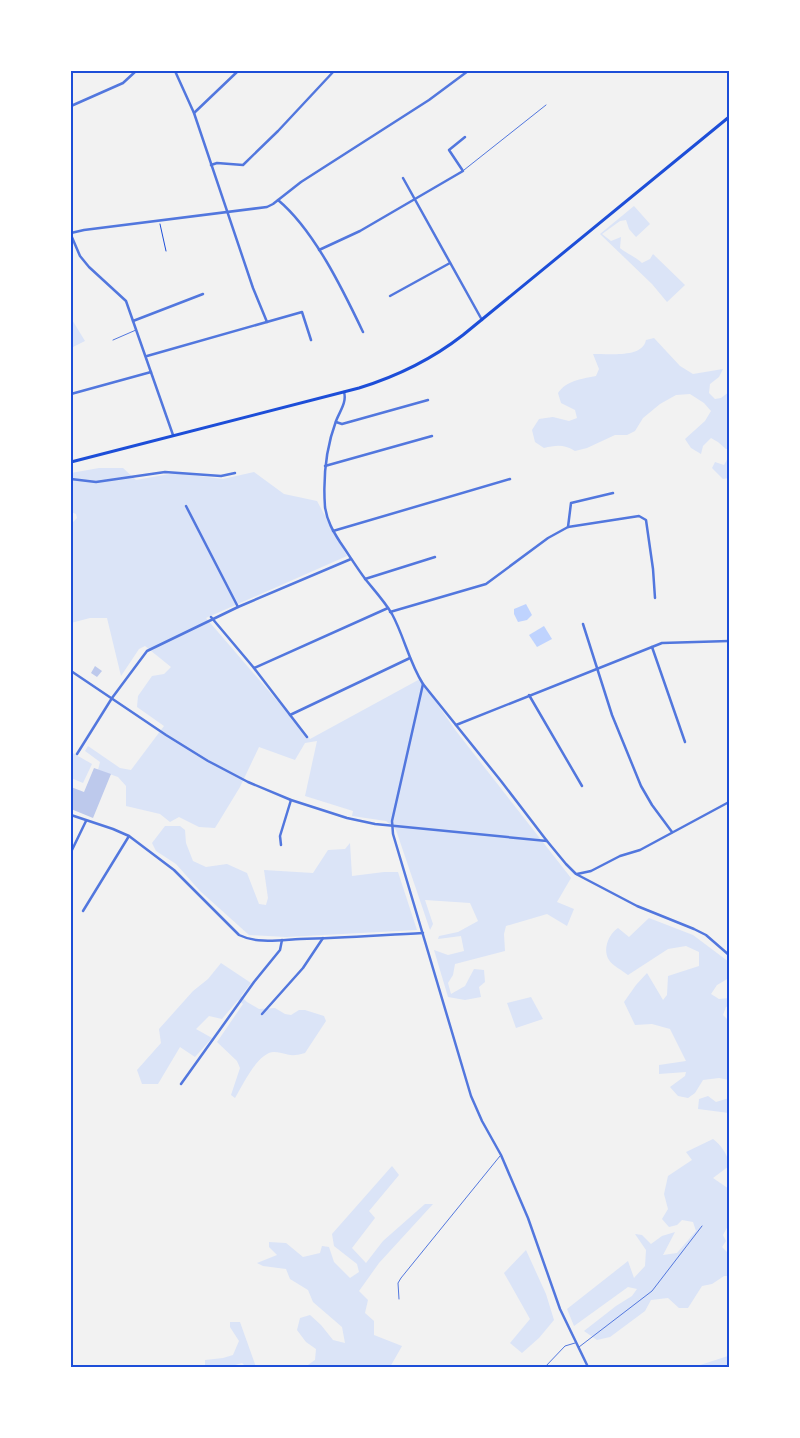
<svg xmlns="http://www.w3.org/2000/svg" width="800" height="1438" viewBox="0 0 800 1438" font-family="'Golos Text',sans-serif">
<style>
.green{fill:#dbe4f7}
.water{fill:#bfd3fe}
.building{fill:#bdc9ec}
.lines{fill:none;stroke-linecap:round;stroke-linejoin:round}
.path{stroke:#1d4ed8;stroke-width:1}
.service{stroke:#5277de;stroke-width:1}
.minor{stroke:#5277de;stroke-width:2.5}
.secondary{stroke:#1d4ed8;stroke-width:3}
.neatline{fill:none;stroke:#1d4ed8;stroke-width:2}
</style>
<rect width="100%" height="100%" fill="#f2f2f2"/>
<g class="green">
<path d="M 634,206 L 650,224 L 636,237 L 629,229 L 626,220 L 620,221 L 602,234 L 611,241 L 621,237 L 620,248 C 623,251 637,258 642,263 L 650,259 L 653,254 L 685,285 L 667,302 L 652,284 L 600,234 Z"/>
<polygon points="71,318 85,341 71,348"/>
<path d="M 654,338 L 680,366 L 693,374 L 723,369 L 719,377 L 710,384 L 709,393 L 715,399 L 721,398 L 729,392 L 729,449 L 726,449 L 718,442 L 711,438 L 703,446 L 701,454 L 691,448 L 685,439 L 705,421 L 711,411 L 704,403 L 690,394 L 676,395 L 660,404 L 643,418 L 635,431 L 627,435 L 615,435 L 587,448 L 575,451 C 564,444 556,445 544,448 L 535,442 L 532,430 L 539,419 L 553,417 L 569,421 L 577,418 L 575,410 L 561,403 L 558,393 C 567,380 582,379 596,376 L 599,369 L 593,354 C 608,353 642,359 646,340 Z"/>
<polygon points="729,456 729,478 723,479 712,468 715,462 724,465"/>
<polygon points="99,468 123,468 136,480 175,473 223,479 254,472 284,494 317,501 347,556 206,618 310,739 420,679 456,731 571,878 557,902 574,909 567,926 547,914 506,926 504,934 505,951 455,964 453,975 448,983 451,994 465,986 474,969 484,970 485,982 479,987 481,997 465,1000 448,997 434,950 448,955 464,951 461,936 438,939 439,936 458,932 478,921 470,903 425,900 433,924 430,930 396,830 386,821 352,816 353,811 305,796 317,741 305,743 295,760 259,747 240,787 215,828 199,827 179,817 170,822 160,814 126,806 126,786 118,777 98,770 100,762 85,751 88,746 120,768 131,770 164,726 137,707 138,696 152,676 164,674 171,667 145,646 139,649 121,676 107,618 90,618 71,623 71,524 77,518 76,514 71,512 71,473"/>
<polygon points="71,752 92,764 83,783 71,778"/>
<polygon points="165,826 180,826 185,830 186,843 193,861 206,867 227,864 247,873 259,904 266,905 268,898 264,870 313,873 328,850 345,849 350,843 352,876 384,872 398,872 417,930 286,937 249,935 200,891 176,864 156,851 152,843"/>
<path d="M 649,918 L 693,935 L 729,962 L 729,978 L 717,985 L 711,994 L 719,999 L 729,998 L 729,1006 L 726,1007 L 723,1015 L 729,1021 L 729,1080 L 719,1078 L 703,1080 L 695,1093 L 688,1098 L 678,1096 L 670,1087 L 685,1076 L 686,1072 L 659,1074 L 659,1065 L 686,1061 L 670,1029 L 652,1024 L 635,1025 L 624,1002 L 636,985 L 647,973 L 663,1000 L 667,995 L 668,976 L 699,966 L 699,952 L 686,946 L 668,949 L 628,975 C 623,971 612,965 609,960 C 602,949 609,934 618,928 L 629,937 Z"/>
<path d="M 221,963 L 251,983 L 241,996 L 247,1002 L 259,1009 L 275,1008 L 285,1014 L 291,1015 L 299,1010 L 305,1010 L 324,1016 L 326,1021 L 305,1053 C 288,1058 288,1053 274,1052 C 258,1052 242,1086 235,1098 L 231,1095 L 240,1068 L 237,1061 L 217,1042 L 243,1004 L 238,1000 L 222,1019 L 209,1016 L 196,1029 L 212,1038 L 195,1057 L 180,1047 L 158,1084 L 142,1084 L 137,1070 L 161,1043 L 159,1029 L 193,991 L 208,979 Z"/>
<polygon points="531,997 543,1019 516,1028 507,1003"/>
<polygon points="708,1096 716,1102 729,1098 729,1113 698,1109 699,1099"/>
<path d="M 713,1139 C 721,1145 729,1156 729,1166 L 713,1178 L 729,1189 L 729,1224 L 723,1235 L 726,1241 L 722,1247 L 729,1254 L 729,1276 L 724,1276 L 712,1284 L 702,1286 L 688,1308 L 679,1308 L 668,1298 L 651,1300 L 645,1311 L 610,1337 L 597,1340 L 584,1331 L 616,1306 L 632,1296 L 637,1289 L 628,1287 L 574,1326 L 567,1309 L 628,1261 L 634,1278 L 645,1266 L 646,1250 L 635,1234 L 642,1235 L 651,1244 L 662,1236 L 675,1232 L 663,1255 L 677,1253 L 696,1231 L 693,1222 L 682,1220 L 677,1225 L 669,1227 L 662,1219 L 668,1209 L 664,1194 L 668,1176 L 692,1160 L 686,1152 Z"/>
<polygon points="392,1166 399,1175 369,1211 375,1218 352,1248 366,1263 383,1241 425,1204 433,1204 379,1263 359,1291 368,1300 365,1313 374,1321 374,1335 402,1346 390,1367 305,1367 315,1360 316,1349 306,1342 297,1330 300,1318 310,1315 321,1325 333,1340 345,1343 342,1327 313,1302 308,1290 290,1279 286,1269 263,1266 257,1263 277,1255 269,1247 269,1242 286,1243 303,1257 320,1253 322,1246 329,1247 334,1262 350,1278 359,1272 357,1264 334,1246 332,1234"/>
<polygon points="526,1250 546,1294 554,1320 539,1338 522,1353 510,1343 530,1319 504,1273"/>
<polygon points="230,1322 240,1322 256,1367 246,1367 242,1363 228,1367 205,1367 205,1360 223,1358 233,1355 239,1341 230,1327"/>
<polygon points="728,1356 729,1367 697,1367 697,1366"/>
</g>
<g class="water">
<polygon points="526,604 532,615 527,620 518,622 514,614 514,609"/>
<polygon points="544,626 552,639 537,647 529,635"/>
</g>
<g class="building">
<polygon points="95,666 102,671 97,677 91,673"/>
<polygon points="94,768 111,774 93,818 71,809 71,787 84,792"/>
</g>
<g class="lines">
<polyline class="path" points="160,224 166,251"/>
<g class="service">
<polyline points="464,170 546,105"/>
<polyline points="113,340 136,330"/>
<polyline points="399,1299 398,1283 401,1278 500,1156"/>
<polyline points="579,1347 652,1291 702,1226"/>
<polyline points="545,1367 565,1346 575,1343"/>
</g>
<g class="minor">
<polyline points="175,71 194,113 253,288 267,322"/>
<polyline points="71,106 123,83 136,71"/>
<polyline points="194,113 238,71"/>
<polyline points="211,165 217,163 243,165 278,131 334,71"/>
<polyline points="403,178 482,320"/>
<path d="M 278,200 C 314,230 343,290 363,332"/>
<polyline points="71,233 84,230 267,207 273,204 301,182 429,100 468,71"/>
<polyline points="71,235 80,256 89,267 126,301 173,435"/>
<polyline points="319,250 360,231 463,171 449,150 465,137"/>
<polyline points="390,296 450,263"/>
<polyline points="133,321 203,294"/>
<polyline points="147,356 302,312 311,340"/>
<path d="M 344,392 C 347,402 340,411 336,421 C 326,448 323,479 325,507 C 327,521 333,531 340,542 C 349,555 357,568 366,580 C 375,591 385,602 392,614 C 404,636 409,662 423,684 L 501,781 L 547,841 L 566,864 L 576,874 L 637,906 L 694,929 L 706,935 L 729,955"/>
<polyline points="71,394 151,372"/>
<polyline points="336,422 342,424 428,400"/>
<polyline points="325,466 432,436"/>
<polyline points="71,479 96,482 165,472 221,476 235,473"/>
<polyline points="186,506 238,607"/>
<polyline points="568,527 571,503 613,493"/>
<polyline points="333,531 510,479"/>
<polyline points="365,579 435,557"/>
<polyline points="390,612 486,584 548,538 568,527 639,516 646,520 653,569 655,598"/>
<polyline points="211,617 254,668 307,737"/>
<polyline points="583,624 612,715 641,786 652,805 672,832"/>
<polyline points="652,647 685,742"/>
<polyline points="254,668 388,608"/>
<polyline points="71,671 166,735 208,761 248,782 291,800 347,818 375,824 547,841"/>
<polyline points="423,684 392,821 393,834 471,1096 482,1121 501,1155 528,1218 560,1309 588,1367"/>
<polyline points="529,695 582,786"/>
<polyline points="290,715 410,658"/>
<polyline points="456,725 662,643 729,641"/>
<polyline points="77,754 112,698 147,651 238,607 351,559"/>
<path d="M 71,815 L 113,829 L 129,836 L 174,870 L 239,935 C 257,944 280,940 300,939 C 341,938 382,935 423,933"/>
<polyline points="281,845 280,836 291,800"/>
<polyline points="71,852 86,821"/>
<polyline points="577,874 591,871 620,856 640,850 729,802"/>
<polyline points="83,911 129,836"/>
<polyline points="262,1014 303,968 323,938"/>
<polyline points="181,1084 254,982 280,950 282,940"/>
</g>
<path class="secondary" d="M 71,462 L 359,388 C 398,376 431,360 463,335 L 729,117"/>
</g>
<rect width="800" height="1438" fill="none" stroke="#ffffff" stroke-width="145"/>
<rect x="72" y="72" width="656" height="1294" class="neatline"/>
</svg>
